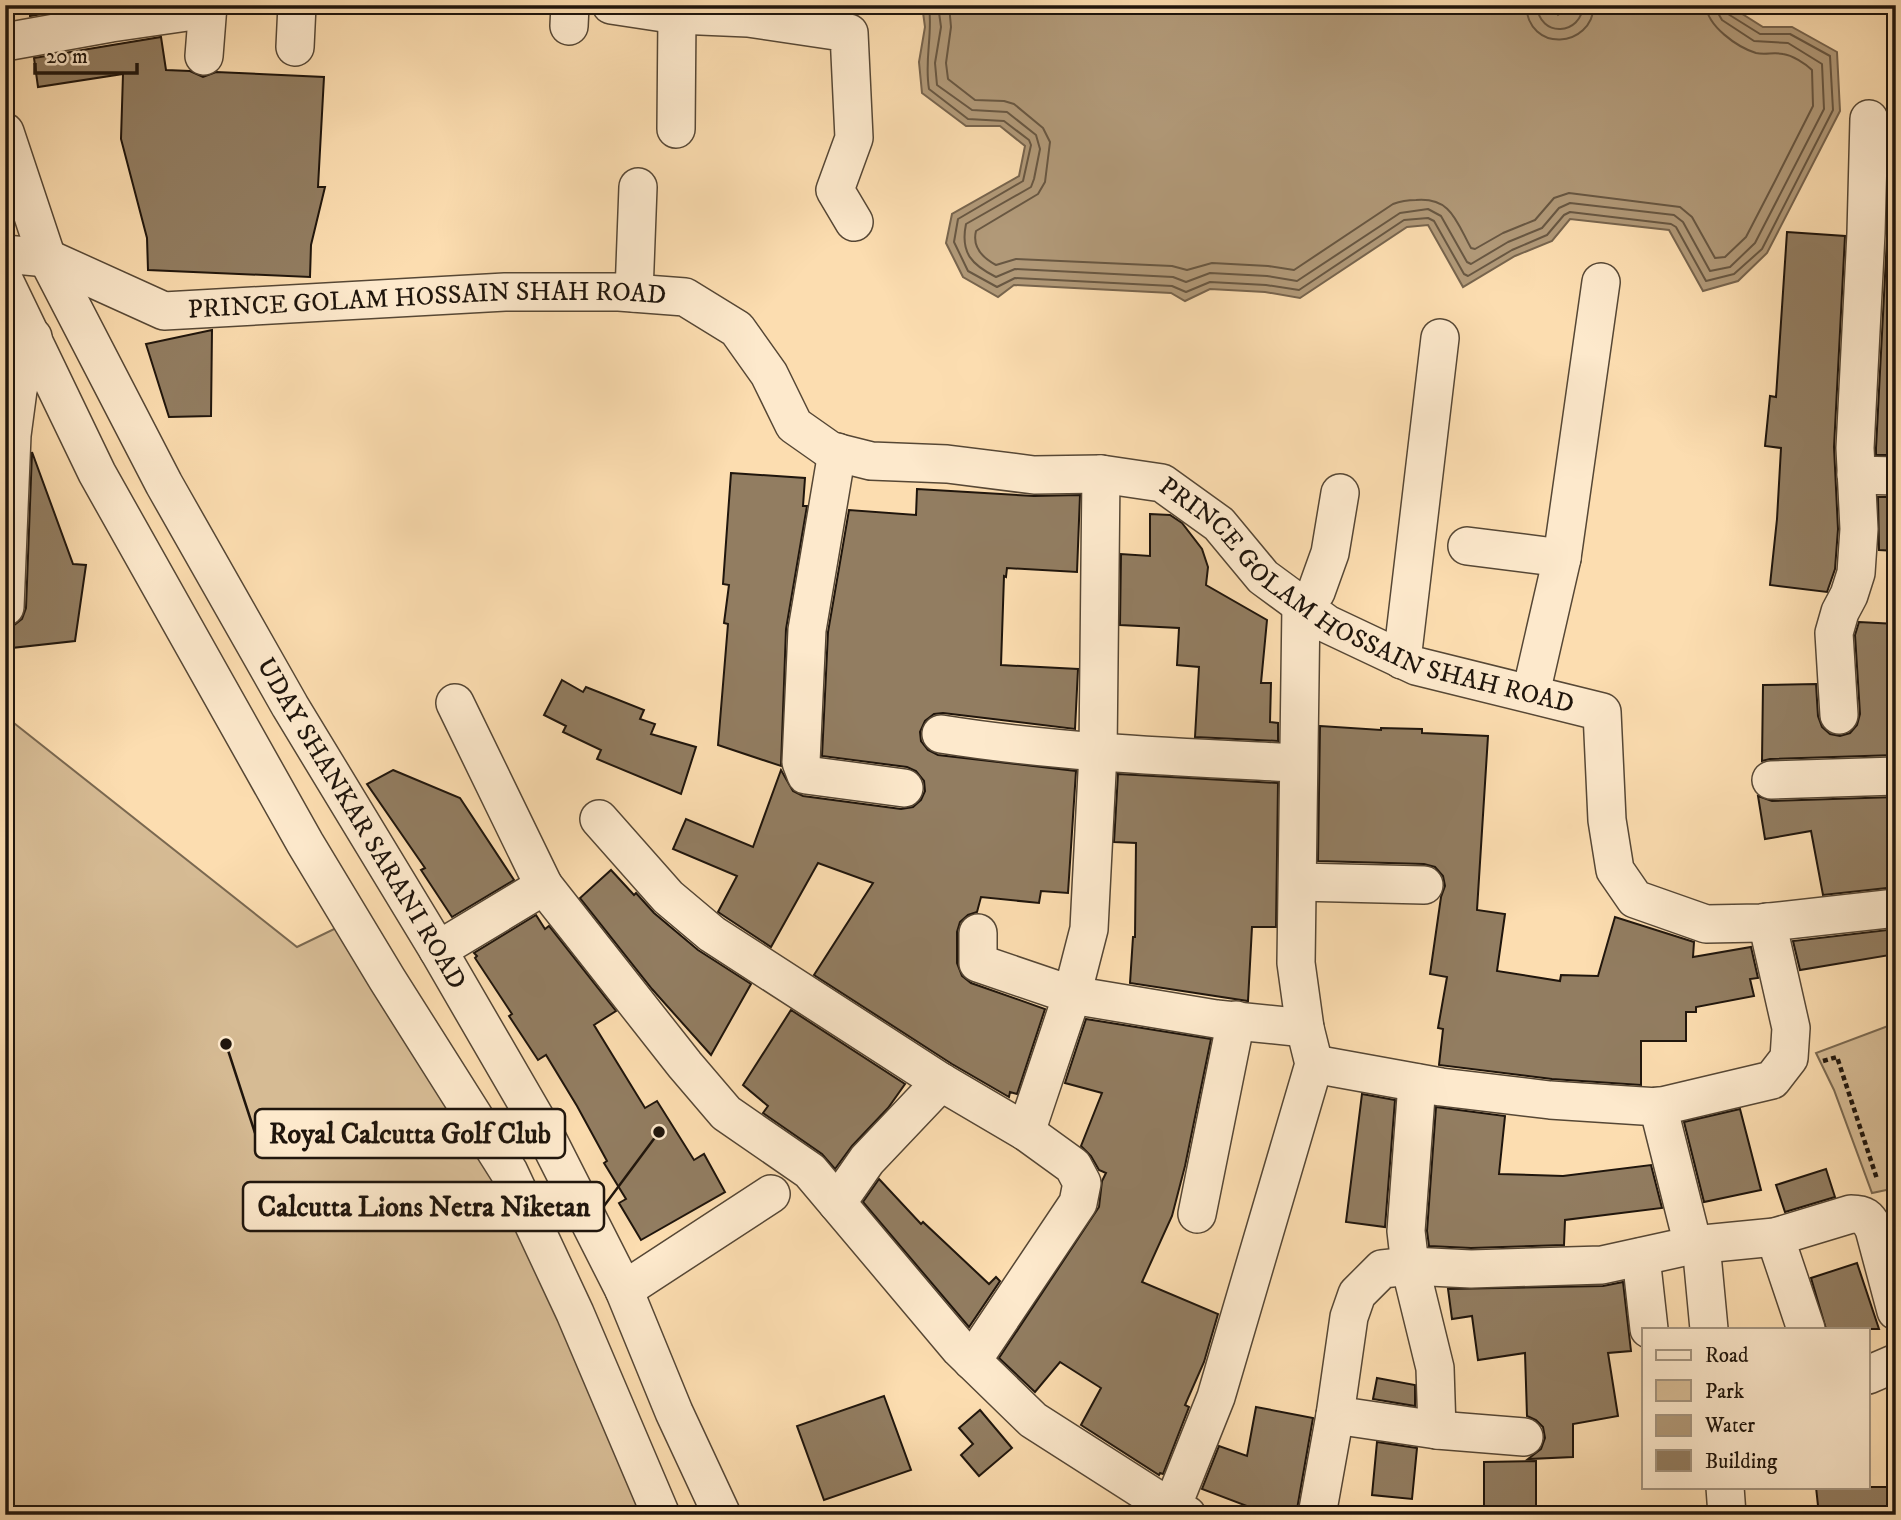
<svg xmlns="http://www.w3.org/2000/svg" width="1901" height="1520" viewBox="0 0 1901 1520" font-family="'IM FELL DW Pica',serif">
<style>
.green{fill:#d6bb94;stroke:#7a6850;stroke-width:2}
.water{fill:#b19978;stroke:#77644d;stroke-width:2}
.lines{fill:none;stroke-linecap:round;stroke-linejoin:round}
.shore{stroke:#685742;stroke-width:2}
.building{fill:#927d61;stroke:#1f150c;stroke-width:2}
.minor-casing{stroke:#564735;stroke-width:40}
.path{stroke:#1f150c;stroke-width:4.5;stroke-dasharray:5 3.5;stroke-linecap:butt}
.minor{stroke:#fde9cc;stroke-width:37}
.labels{text-anchor:middle;dominant-baseline:central;stroke-width:6;stroke-linejoin:round;paint-order:stroke}
.street-label{font-size:26px;fill:#1f150c;stroke:#fde9cc}
.leader{fill:none;stroke:#1f150c;stroke-width:2.5}
.callout-dot{fill:#1f150c;stroke:#fde9cc;stroke-width:2.5}
.callout{fill:#fde9cc;stroke:#1f150c;stroke-width:2.5}
.callout-label{font-size:28px;text-anchor:middle;font-weight:bold;fill:#1f150c}
</style>
<rect width="100%" height="100%" fill="#fcddb0"/>
<filter id="stains"><feTurbulence type="fractalNoise" baseFrequency=".00286" numOctaves="4"/><feColorMatrix values="0 0 0 0 .2 0 0 0 0 .09 0 0 0 0 .02 0 0 0 .5 -.17"/></filter>
<radialGradient id="worn" r=".72"><stop offset=".6" stop-color="#630" stop-opacity="0"/><stop offset="1" stop-color="#630" stop-opacity=".3"/></radialGradient>
<g class="green">
<polygon points="5,716 297,947 363,915 511,1140 668,1515 5,1515 5,840 8,838 5,835"/>
<polygon points="1896,1023 1896,1188 1872,1193 1834,1090 1816,1053"/>
</g>
<polygon class="water" points="922,5 1550,5 1558,15 1572,5 1728,5 1763,27 1792,27 1837,52 1840,111 1767,253 1738,281 1703,291 1669,230 1570,219 1552,241 1515,256 1463,287 1428,225 1407,227 1300,298 1265,292 1210,289 1185,301 1171,293 1014,285 998,297 963,277 946,243 952,214 1019,176 1025,146 1000,126 966,126 922,93 919,62 925,27"/>
<g class="lines">
<g class="shore">
<path d="M 929,5 C 933,35 924,60 929,89 L 968,119 L 1004,121 L 1029,140 L 1031,145 L 1023,181 L 958,219 L 954,242 L 968,271 L 997,287 L 1015,278 L 1172,286 L 1186,292 L 1210,282 L 1266,285 L 1299,290 L 1404,220 L 1428,218 L 1434,221 L 1464,274 L 1468,276 L 1512,250 L 1547,235 L 1564,215 L 1570,212 L 1671,224 L 1676,227 L 1706,281 L 1734,274 L 1762,249 L 1833,110 L 1830,56 L 1790,34 L 1760,34 L 1728,14 L 1725,5"/>
<path d="M 938,5 L 941,27 L 935,63 L 937,85 L 972,110 L 1007,112 L 1036,135 L 1040,149 L 1034,179 L 1031,187 L 966,224 C 960,253 972,265 996,277 L 1015,269 L 1173,277 L 1186,282 L 1210,273 L 1267,276 L 1297,281 L 1400,213 L 1428,209 L 1441,216 L 1467,262 L 1471,264 L 1508,242 L 1542,228 L 1559,208 L 1570,203 L 1674,215 L 1683,222 L 1710,271 L 1730,267 L 1755,243 L 1824,109 L 1822,64 L 1788,43 L 1754,41 L 1722,20 L 1718,13 L 1717,5"/>
<path d="M 949,5 L 951,27 L 946,63 L 948,79 L 975,100 L 1004,101 L 1014,104 L 1043,128 L 1050,142 L 1045,182 L 1038,194 L 976,231 C 972,247 983,258 996,265 L 1016,259 L 1172,266 L 1187,270 L 1212,263 L 1268,266 L 1294,270 L 1393,204 C 1401,201 1407,200 1416,200 C 1451,197 1456,221 1471,248 L 1475,249 L 1503,233 L 1535,220 L 1554,198 L 1569,193 L 1680,207 L 1692,217 L 1715,258 L 1725,257 L 1746,237 L 1775,181 L 1813,106 L 1812,70 C 1806,64 1792,55 1783,54 C 1774,52 1765,55 1756,53 C 1737,47 1707,26 1706,5"/>
<path d="M 1526,5 C 1528,53 1592,49 1594,5"/>
<path d="M 1537,5 C 1539,39 1582,35 1583,5"/>
</g>
</g>
<g class="building">
<polygon points="30,5 71,5 71,9 30,16"/>
<polygon points="161,37 166,70 190,71 203,77 216,72 324,77 318,187 325,187 311,245 310,277 148,270 147,238 121,139 123,74 38,87 34,58"/>
<polygon points="1787,232 1845,236 1834,447 1838,529 1835,569 1827,592 1770,585 1777,519 1781,448 1765,446 1770,396 1776,397"/>
<polygon points="1887,238 1896,239 1896,455 1876,455 1876,448"/>
<polygon points="212,330 211,416 169,417 146,344"/>
<polygon points="32,452 73,564 86,565 75,641 11,648 13,626 22,619 26,608"/>
<polygon points="731,473 805,478 803,506 807,506 786,629 781,766 718,745 728,624 724,623 729,585 723,584"/>
<polygon points="917,489 1034,496 1080,495 1077,572 1007,568 1006,577 1004,576 1001,665 1078,669 1075,729 943,713 934,714 925,721 920,732 921,741 928,750 938,755 1076,771 1068,893 1041,891 1039,903 981,897 977,912 968,915 960,922 957,932 957,963 962,976 971,983 1045,1009 1017,1094 1010,1092 1009,1097 952,1064 814,975 873,883 818,863 771,947 718,912 737,876 673,849 686,819 753,847 781,770 793,791 803,796 901,809 913,807 921,800 925,791 924,781 916,771 907,767 822,756 828,632 849,510 916,515"/>
<polygon points="1878,497 1896,497 1896,551 1879,550"/>
<polygon points="1150,514 1170,515 1182,523 1202,549 1208,567 1206,585 1267,620 1261,683 1271,683 1270,722 1278,723 1278,741 1195,737 1199,667 1177,665 1179,628 1120,625 1121,554 1150,556"/>
<polygon points="1859,622 1896,624 1896,755 1770,759 1762,761 1763,685 1816,684 1818,716 1822,727 1830,734 1840,736 1850,733 1857,725 1860,714 1855,635"/>
<polygon points="562,680 583,692 586,687 644,710 640,719 655,724 651,734 696,747 681,794 597,759 601,750 563,732 566,726 544,715"/>
<polygon points="1320,726 1381,730 1381,728 1422,729 1422,733 1488,736 1477,910 1505,914 1497,971 1560,981 1561,975 1598,976 1615,917 1694,942 1693,957 1751,947 1758,978 1750,979 1754,996 1696,1007 1696,1012 1686,1012 1686,1041 1641,1041 1641,1085 1552,1079 1439,1065 1443,1029 1438,1028 1447,977 1430,974 1441,897 1445,886 1443,876 1435,867 1424,864 1318,861"/>
<polygon points="393,770 460,798 514,880 452,917 421,870 425,868 367,784"/>
<polygon points="1118,774 1278,783 1276,927 1252,927 1248,1001 1130,983 1133,937 1135,937 1136,843 1114,842"/>
<polygon points="1758,796 1772,801 1896,797 1896,887 1823,895 1811,831 1765,839"/>
<polygon points="611,870 634,895 636,893 654,913 698,950 751,984 711,1055 652,989 580,898"/>
<polygon points="536,915 545,929 549,926 616,1011 594,1025 645,1108 657,1101 694,1160 704,1154 725,1192 641,1240 619,1203 626,1199 604,1163 607,1161 577,1106 546,1055 538,1060 509,1016 512,1014 475,958 477,956 474,953"/>
<polygon points="1896,929 1896,954 1800,970 1793,941"/>
<polygon points="791,1010 905,1084 888,1108 852,1146 835,1169 822,1154 763,1113 768,1106 743,1085"/>
<polygon points="1086,1019 1211,1039 1185,1166 1172,1216 1142,1282 1218,1314 1204,1362 1185,1405 1189,1407 1163,1474 1160,1473 1159,1475 1081,1425 1101,1388 1060,1362 1035,1392 999,1358 1099,1207 1102,1181 1106,1173 1099,1170 1091,1156 1081,1146 1102,1093 1065,1083"/>
<polygon points="1362,1094 1395,1100 1385,1227 1346,1222"/>
<polygon points="1436,1107 1505,1116 1499,1174 1563,1176 1651,1165 1662,1208 1565,1220 1564,1245 1471,1248 1429,1246 1427,1231"/>
<polygon points="1740,1109 1761,1190 1704,1202 1684,1122"/>
<polygon points="1826,1169 1835,1197 1785,1212 1776,1185"/>
<polygon points="879,1179 921,1224 923,1222 989,1284 996,1277 1000,1281 969,1327 863,1202"/>
<polygon points="1857,1263 1879,1329 1826,1329 1811,1278"/>
<polygon points="1623,1282 1631,1351 1608,1353 1618,1416 1573,1424 1573,1457 1528,1459 1541,1449 1545,1438 1543,1427 1536,1420 1527,1416 1525,1353 1478,1360 1472,1316 1452,1319 1448,1289 1603,1286"/>
<polygon points="1377,1378 1415,1385 1415,1406 1373,1399"/>
<polygon points="884,1396 911,1470 824,1500 797,1426"/>
<polygon points="1256,1407 1313,1418 1296,1515 1253,1515 1255,1509 1202,1489 1219,1446 1247,1456"/>
<polygon points="980,1410 1012,1448 979,1476 961,1455 973,1444 959,1428"/>
<polygon points="1377,1442 1417,1448 1412,1499 1372,1495"/>
<polygon points="1536,1461 1536,1515 1484,1515 1484,1462"/>
<polygon points="1816,1487 1893,1487 1893,1515 1819,1515"/>
</g>
<g class="lines">
<defs>
<g id="minor">
<polyline points="611,5 677,15 748,18 849,33 854,138 835,190 854,222"/>
<polyline points="569,26 570,5"/>
<polyline points="5,42 111,23 208,9"/>
<polyline points="295,47 297,5"/>
<polyline points="204,56 208,5"/>
<polyline points="676,129 677,15"/>
<path id="s1" d="M 5,132 L 47,258 L 164,484 L 290,706 L 438,950 L 547,1138 L 624,1290 L 674,1412 L 722,1515"/>
<path id="s2" d="M 5,254 L 47,258 L 164,311 L 505,292 L 619,292 L 685,297 L 737,329 L 769,374 L 794,425 L 831,451 L 871,461 L 947,464 L 1034,475 L 1101,474 L 1162,483 L 1219,524 L 1263,577 L 1327,624 L 1416,666 L 1602,712 L 1607,820 L 1615,870 L 1635,899 L 1706,924 L 1761,923 L 1896,908"/>
<polyline points="5,282 97,473 305,843 387,979 509,1172 575,1313 661,1515"/>
<polyline points="634,293 638,187"/>
<polyline points="837,452 807,630 801,762 806,775 904,788"/>
<polyline points="1856,475 1896,476"/>
<polyline points="1467,546 1562,558"/>
<polyline points="5,607 12,435 18,390 33,337"/>
<polyline points="1402,660 1440,338"/>
<polyline points="1531,693 1562,558 1601,282"/>
<polyline points="455,703 544,886"/>
<polyline points="1839,715 1834,633 1840,612 1849,595 1856,573 1859,529 1855,448 1866,233 1869,119"/>
<path d="M 941,734 C 1060,753 1178,757 1298,763"/>
<polyline points="1771,780 1896,776"/>
<polyline points="599,819 668,897 712,934 941,1082 1026,1132 1073,1166 1082,1183 1078,1203 972,1361"/>
<polyline points="1298,882 1424,885"/>
<polyline points="978,933 978,963 1072,995 1216,1019 1305,1028"/>
<polyline points="438,950 544,886 685,1065 726,1113 810,1171 960,1349 1033,1420 1155,1498 1187,1515"/>
<polyline points="1314,1064 1441,1087 1550,1100 1658,1107 1772,1080 1789,1058 1791,1028 1767,922"/>
<polyline points="1417,1083 1406,1231 1410,1266 1435,1368 1437,1430"/>
<polyline points="1026,1132 1072,995 1089,929 1098,753 1101,474"/>
<polyline points="837,1203 867,1160 941,1082"/>
<polyline points="1197,1214 1236,1020"/>
<polyline points="1775,1237 1806,1329"/>
<polyline points="1701,1244 1709,1329"/>
<path d="M 1693,1245 L 1775,1237 L 1851,1214 C 1864,1214 1868,1217 1874,1229 L 1896,1311"/>
<polyline points="1641,1257 1649,1329"/>
<polyline points="624,1290 771,1194"/>
<polyline points="1868,1375 1896,1363"/>
<polyline points="1524,1437 1437,1430 1335,1415 1349,1317 1357,1294 1382,1269 1410,1266 1471,1269 1602,1265 1693,1245 1658,1106"/>
<polyline points="1725,1487 1727,1515"/>
<polyline points="1172,1507 1216,1397 1314,1064 1305,1028 1296,963 1301,605 1316,592 1330,553 1340,493"/>
<polyline points="1317,1515 1335,1415"/>
</g>
</defs>
<use href="#minor" class="minor-casing"/>
<polyline class="path" points="1823,1061 1837,1057 1877,1179"/>
<use href="#minor" class="minor"/>
</g>
<g class="labels">
<g class="street-label">
<text stroke="none"><textPath href="#s2" startOffset="434">PRINCE GOLAM HOSSAIN SHAH ROAD</textPath></text>
<text stroke="none"><textPath href="#s2" startOffset="1484">PRINCE GOLAM HOSSAIN SHAH ROAD</textPath></text>
<text stroke="none"><textPath href="#s1" startOffset="780">UDAY SHANKAR SARANI ROAD</textPath></text>
</g>
</g>
<path class="leader" d="M226 1044L255 1133M659 1132L604 1206"/>
<g class="callout-dot">
<circle cx="226" cy="1044" r="7"/>
<circle cx="659" cy="1132" r="7"/>
</g>
<g class="callout">
<rect x="255" y="1109" width="310" height="49" rx="7"/>
<rect x="243" y="1182" width="361" height="49" rx="7"/>
</g>
<g class="callout-label">
<text x="410" y="1143">Royal Calcutta Golf Club</text>
<text x="424" y="1216">Calcutta Lions Netra Niketan</text>
</g>
<rect width="1901" height="1520" fill="none" stroke="#fcddb0" stroke-width="28"/>
<rect x="7" y="7" width="1887" height="1506" fill="none" stroke="#1f150c" stroke-width="3.5"/>
<rect x="14" y="14" width="1873" height="1492" fill="none" stroke="#1f150c" stroke-width="2"/>
<rect x="1642" y="1328" width="228" height="161" fill="#fde9cc" stroke="#a4947f" stroke-width="2"/>
<rect x="1656" y="1350" width="35" height="10" fill="#fde9cc" stroke="#a4947f" stroke-width="2"/>
<text x="1705" y="1362" font-size="21" fill="#1f150c">Road</text>
<rect x="1656" y="1380" width="35" height="21" fill="#d6bb94" stroke="#a4947f" stroke-width="2"/>
<text x="1705" y="1398" font-size="21" fill="#1f150c">Park</text>
<rect x="1656" y="1415" width="35" height="21" fill="#b19978" stroke="#a4947f" stroke-width="2"/>
<text x="1705" y="1432" font-size="21" fill="#1f150c">Water</text>
<rect x="1656" y="1450" width="35" height="21" fill="#927d61" stroke="#a4947f" stroke-width="2"/>
<text x="1705" y="1468" font-size="21" fill="#1f150c">Building</text>
<path d="M35 63v10h102v-10" fill="none" stroke="#1f150c" stroke-width="3.5"/>
<text x="46" y="63" font-size="21" fill="#1f150c" stroke="#fde9cc" stroke-width="5" paint-order="stroke">20 m</text>
<rect width="100%" height="100%" filter="url(#stains)"/>
<rect width="100%" height="100%" fill="url(#worn)"/>
</svg>
